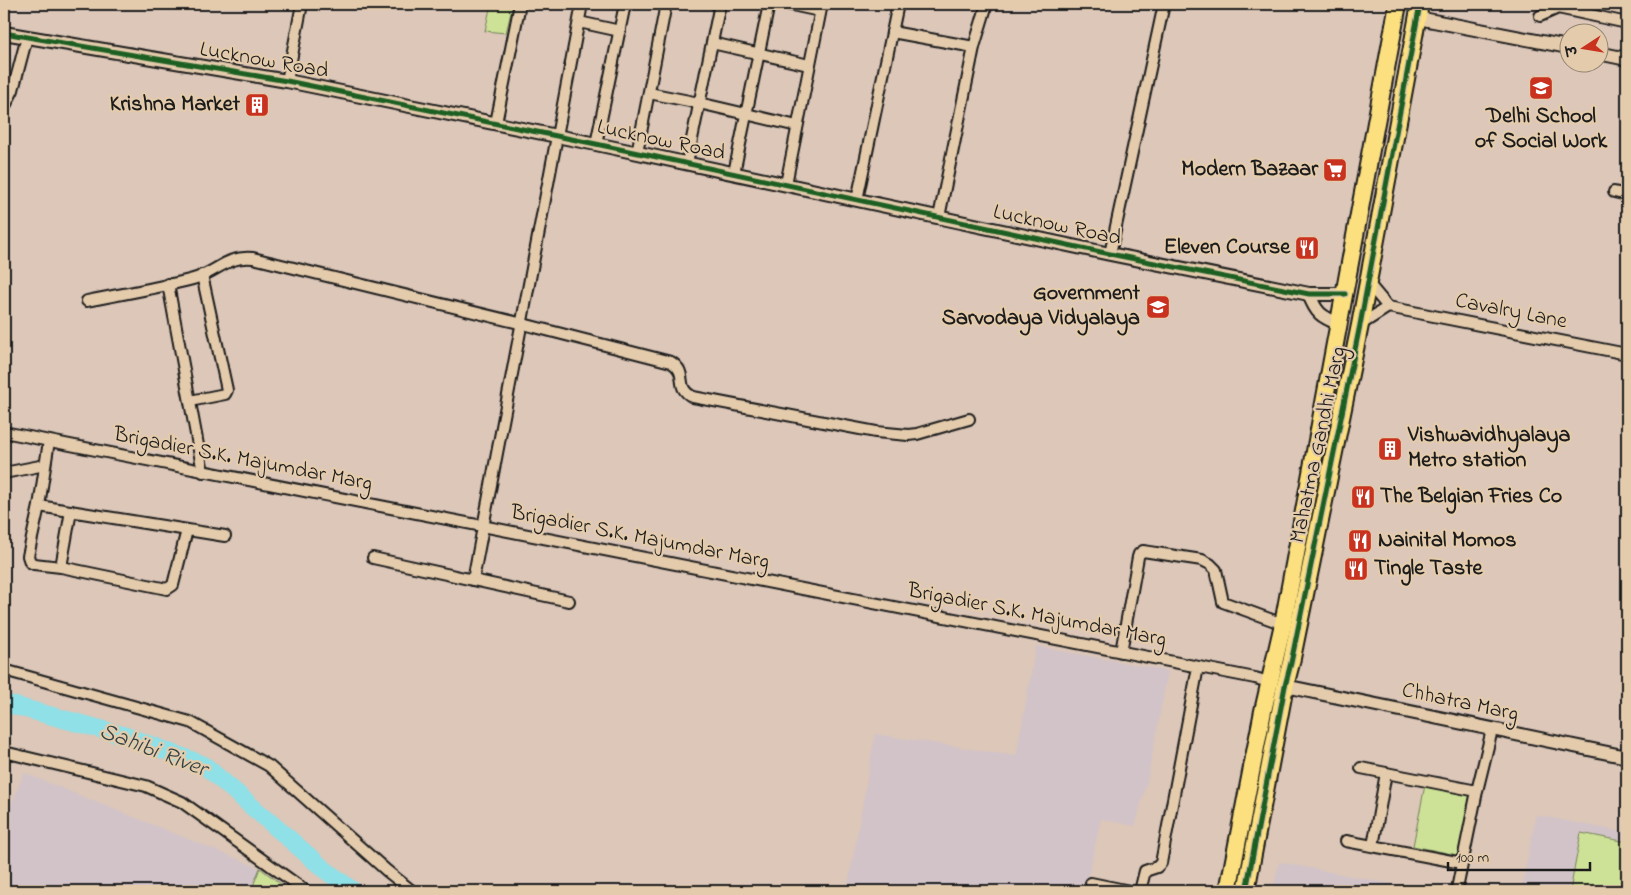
<svg xmlns="http://www.w3.org/2000/svg" width="1631" height="895" viewBox="0 0 1631 895" font-family="'Indie Flower','Playpen Sans Deva',sans-serif">
<style>
.built{fill:#d2c3c8}
.green{fill:#cde297;stroke:#747f5a}
.lines{fill:none;stroke-linecap:round;stroke-linejoin:round}
.river{stroke:#8fe0e7;stroke-width:18}
.minor-casing{stroke:#1c1c1c;stroke-width:14}
.tertiary-casing{stroke:#1c1c1c;stroke-width:16}
.primary-casing{stroke:#1c1c1c;stroke-width:20}
.minor{stroke:#e4cbac;stroke-width:10}
.tertiary{stroke:#e4cbac;stroke-width:12}
.primary{stroke:#fce080;stroke-width:16}
.cycleway-casing{stroke:#e4cbac;stroke-width:8}
.cycleway{stroke:#1b5e20;stroke-width:5}
.labels{text-anchor:middle;dominant-baseline:central;stroke-width:4.5;stroke-linejoin:round;paint-order:stroke}
.street-label{font-size:22px;fill:#1c1c1c;stroke:#e4cbac}
.poi-label{font-size:22px;font-weight:bold;fill:#1c1c1c;stroke:#e4cbac;text-anchor:end}
.water-label{font-size:24px;font-style:italic;fill:#334345;stroke:#e4cbac}
</style>
<rect width="100%" height="100%" fill="#dcc7b9"/>
<filter id="ink" filterUnits="userSpaceOnUse"><feTurbulence type="fractalNoise" baseFrequency=".02" numOctaves="2"/><feDisplacementMap in="SourceGraphic" scale="10" xChannelSelector="R" yChannelSelector="G"/><feConvolveMatrix kernelMatrix="1 2 1 2 8 2 1 2 1" color-interpolation-filters="sRGB"/></filter>
<g filter="url(#ink)">
<g class="built">
<polygon points="1036,646 1168,671 1147,782 1135,826 1101,819 1085,891 847,891 875,734 1016,756"/>
<polygon points="24,773 260,868 251,891 4,891 4,823"/>
<polygon points="1536,815 1627,833 1627,891 1521,891"/>
<polygon points="1279,862 1427,891 1273,891"/>
</g>
<g class="green">
<polygon points="491,4 513,4 506,33 485,31"/>
<polygon points="1425,785 1470,794 1471,799 1460,852 1457,855 1413,846"/>
<polygon points="1581,833 1627,842 1627,891 1570,891"/>
<polygon points="260,868 290,891 251,891"/>
</g>
<g class="lines">
<polyline class="river" points="4,703 126,736 204,765 324,869 353,891"/>
<defs>
<g id="minor">
<polyline points="787,4 820,11"/>
<polyline points="1540,16 1558,8 1627,23"/>
<polyline points="579,22 620,31"/>
<polyline points="892,32 974,47"/>
<polyline points="712,43 809,65"/>
<polyline points="287,81 302,4"/>
<polyline points="649,93 699,103 797,126"/>
<polyline points="4,108 13,90 27,37"/>
<polyline points="496,123 520,4"/>
<polyline points="596,144 625,4"/>
<polyline points="637,153 666,4"/>
<polyline points="687,163 720,4"/>
<polyline points="734,173 769,4"/>
<polyline points="786,184 822,4"/>
<polyline points="1614,192 1627,195"/>
<polyline points="857,200 898,4"/>
<polyline points="939,217 974,47 987,4"/>
<polyline points="1110,254 1164,4"/>
<polyline points="168,284 203,472"/>
<path d="M 87,301 C 122,294 158,288 193,279 C 216,273 227,255 253,258 L 523,324 L 671,362 C 690,374 673,387 693,397 L 876,432 L 908,435 L 917,434 L 969,419"/>
<polyline points="1388,307 1627,354"/>
<polyline points="1360,325 1388,307 1368,283"/>
<polyline points="190,401 225,394 227,390 202,275"/>
<polyline points="4,432 1255,678 1269,682"/>
<polyline points="49,441 39,506 28,556 30,562 34,564 61,567 167,589 173,585 187,530"/>
<polyline points="4,473 45,465"/>
<polyline points="39,506 225,536"/>
<polyline points="373,558 569,601"/>
<polyline points="61,567 71,511"/>
<polyline points="473,580 582,4"/>
<polyline points="1121,652 1138,557 1139,554 1143,551 1202,560 1210,564 1216,570 1223,602 1283,624"/>
<polyline points="4,670 190,722 269,766 387,871 412,891"/>
<polyline points="4,752 146,786 182,802 306,891"/>
<polyline points="1361,768 1477,791"/>
<polyline points="1346,841 1462,863"/>
<polyline points="1373,846 1386,773"/>
<polyline points="1091,883 1130,891"/>
<polyline points="1457,889 1477,791 1492,730"/>
<polyline points="1140,891 1145,871 1157,867 1161,863 1198,667"/>
</g>
<g id="tertiary">
<polyline points="1418,18 1568,47"/>
<polyline points="4,33 287,81 596,144 1110,254 1309,294 1345,294"/>
<polyline points="1598,53 1627,59"/>
<path d="M 1309,294 C 1316,313 1321,317 1340,324"/>
<polyline points="1285,686 1627,757"/>
</g>
<g id="primary">
<polyline points="1228,891 1263,711 1283,624 1398,4"/>
<polyline points="1246,891 1285,686 1291,663 1360,325 1420,4"/>
</g>
</defs>
<use href="#minor" class="minor-casing"/>
<use href="#tertiary" class="tertiary-casing"/>
<use href="#primary" class="primary-casing"/>
<use href="#minor" class="minor"/>
<use href="#tertiary" class="tertiary"/>
<use href="#primary" class="primary"/>
<defs>
<g id="cycleway">
<polyline points="4,33 287,81 596,144 1110,254 1309,294 1345,294"/>
<polyline points="1246,891 1285,686 1291,663 1360,325 1420,4"/>
</g>
</defs>
<use href="#cycleway" class="cycleway-casing"/>
<use href="#cycleway" class="cycleway"/>
</g>
</g>
<defs>
<symbol id="university-square" viewBox="-11 -11 22 22"><rect x="-9" y="-9" width="18" height="18" rx="4" fill="#c8321e" stroke="#e4cbac"/><path d="M0-5L7-2L0 1L-7-2ZM-4 1L0 2.5L4 1V4Q0 6-4 4Z" fill="#fff"/></symbol>
<symbol id="building-square" viewBox="-11 -11 22 22"><rect x="-9" y="-9" width="18" height="18" rx="4" fill="#c8321e" stroke="#e4cbac"/><path d="M-4-6H4V6H1V3H-1V6H-4ZM-2.5-4.3h1.7v1.8h-1.7ZM.8-4.3h1.7v1.8H.8ZM-2.5-1h1.7V.8h-1.7ZM.8-1h1.7V.8H.8Z" fill="#fff"/></symbol>
<symbol id="supermarket-square" viewBox="-11 -11 22 22"><rect x="-9" y="-9" width="18" height="18" rx="4" fill="#c8321e" stroke="#e4cbac"/><path d="M-6-5.5h2.5l.6 2H6L4.5 2H-2.5L-4.4-4H-6ZM-1.5 3.2a1.3 1.3 0 1 0 .1 0ZM3 3.2a1.3 1.3 0 1 0 .1 0Z" fill="#fff"/></symbol>
<symbol id="restaurant-square" viewBox="-11 -11 22 22"><rect x="-9" y="-9" width="18" height="18" rx="4" fill="#c8321e" stroke="#e4cbac"/><path d="M-5-6h1v4h1v-4h1v4h1v-4h1v5L-1.5 .5V6h-2V.5L-5-1ZM5-6V6H3V1.5H1.5Q1.5-4 5-6Z" fill="#fff"/></symbol>
<symbol id="school-square" viewBox="-11 -11 22 22"><rect x="-9" y="-9" width="18" height="18" rx="4" fill="#c8321e" stroke="#e4cbac"/><path d="M0-5L7-2L0 1L-7-2ZM-4 1L0 2.5L4 1V4Q0 6-4 4Z" fill="#fff"/></symbol>
</defs>
<g fill-rule="evenodd">
<use href="#university-square" x="1527" y="74" width="28" height="28"/>
<use href="#building-square" x="243" y="91" width="28" height="28"/>
<use href="#supermarket-square" x="1321" y="156" width="28" height="28"/>
<use href="#restaurant-square" x="1293" y="234" width="28" height="28"/>
<use href="#school-square" x="1144" y="293" width="28" height="28"/>
<use href="#building-square" x="1376" y="435" width="28" height="28"/>
<use href="#restaurant-square" x="1349" y="483" width="28" height="28"/>
<use href="#restaurant-square" x="1346" y="527" width="28" height="28"/>
<use href="#restaurant-square" x="1342" y="555" width="28" height="28"/>
</g>
<g class="labels">
<g class="street-label">
<text transform="translate(264 61) rotate(10)">Lucknow Road</text>
<text transform="translate(661 141) rotate(12)">Lucknow Road</text>
<text transform="translate(1057 226) rotate(12)">Lucknow Road</text>
<text transform="translate(1511 312) rotate(11)">Cavalry Lane</text>
<text transform="translate(1319 445) rotate(-78)">Mahatma Gandhi Marg</text>
<text transform="translate(243 460) rotate(11)">Brigadier S.K. Majumdar Marg</text>
<text transform="translate(640 538) rotate(11)">Brigadier S.K. Majumdar Marg</text>
<text transform="translate(1037 616) rotate(11)">Brigadier S.K. Majumdar Marg</text>
<text transform="translate(1460 703) rotate(12)">Chhatra Marg</text>
</g>
<g class="poi-label">
<text x="240" y="105">Krishna Market</text>
<text x="1541" y="117" text-anchor="middle">Delhi School<tspan x="1541" dy="25">of Social Work</tspan></text>
<text x="1318" y="170">Modern Bazaar</text>
<text x="1290" y="248">Eleven Course</text>
<text x="1140" y="294">Government<tspan x="1140" dy="25">Sarvodaya Vidyalaya</tspan></text>
<text x="1408" y="436" text-anchor="start">Vishwavidhyalaya<tspan x="1408" dy="25">Metro station</tspan></text>
<text x="1380" y="497" text-anchor="start">The Belgian Fries Co</text>
<text x="1378" y="541" text-anchor="start">Nainital Momos</text>
<text x="1374" y="569" text-anchor="start">Tingle Taste</text>
</g>
<g class="water-label">
<text transform="translate(153 751) rotate(21)">Sahibi River</text>
</g>
</g>
<rect width="1631" height="895" fill="none" stroke="#e4cbac" stroke-width="20"/>
<rect x="10" y="10" width="1611" height="875" fill="none" stroke="#1c1c1c" stroke-width="2" filter="url(#ink)"/>
<g transform="translate(1584 48) rotate(258)"><circle r="24" fill="#e4cbac" stroke="#948572"/>
<path d="M0-4L9 19L0 12L-9 19Z" fill="#c8321e"/>
<text y="-8" font-size="14" font-weight="bold" text-anchor="middle" fill="#1c1c1c">उ</text>
</g>
<path d="M1448 862v8h142v-8" fill="none" stroke="#1c1c1c" stroke-width="2.5"/>
<text x="1456" y="862" font-size="15" fill="#1c1c1c" stroke="#e4cbac" stroke-width="4" paint-order="stroke">100 m</text>
</svg>
